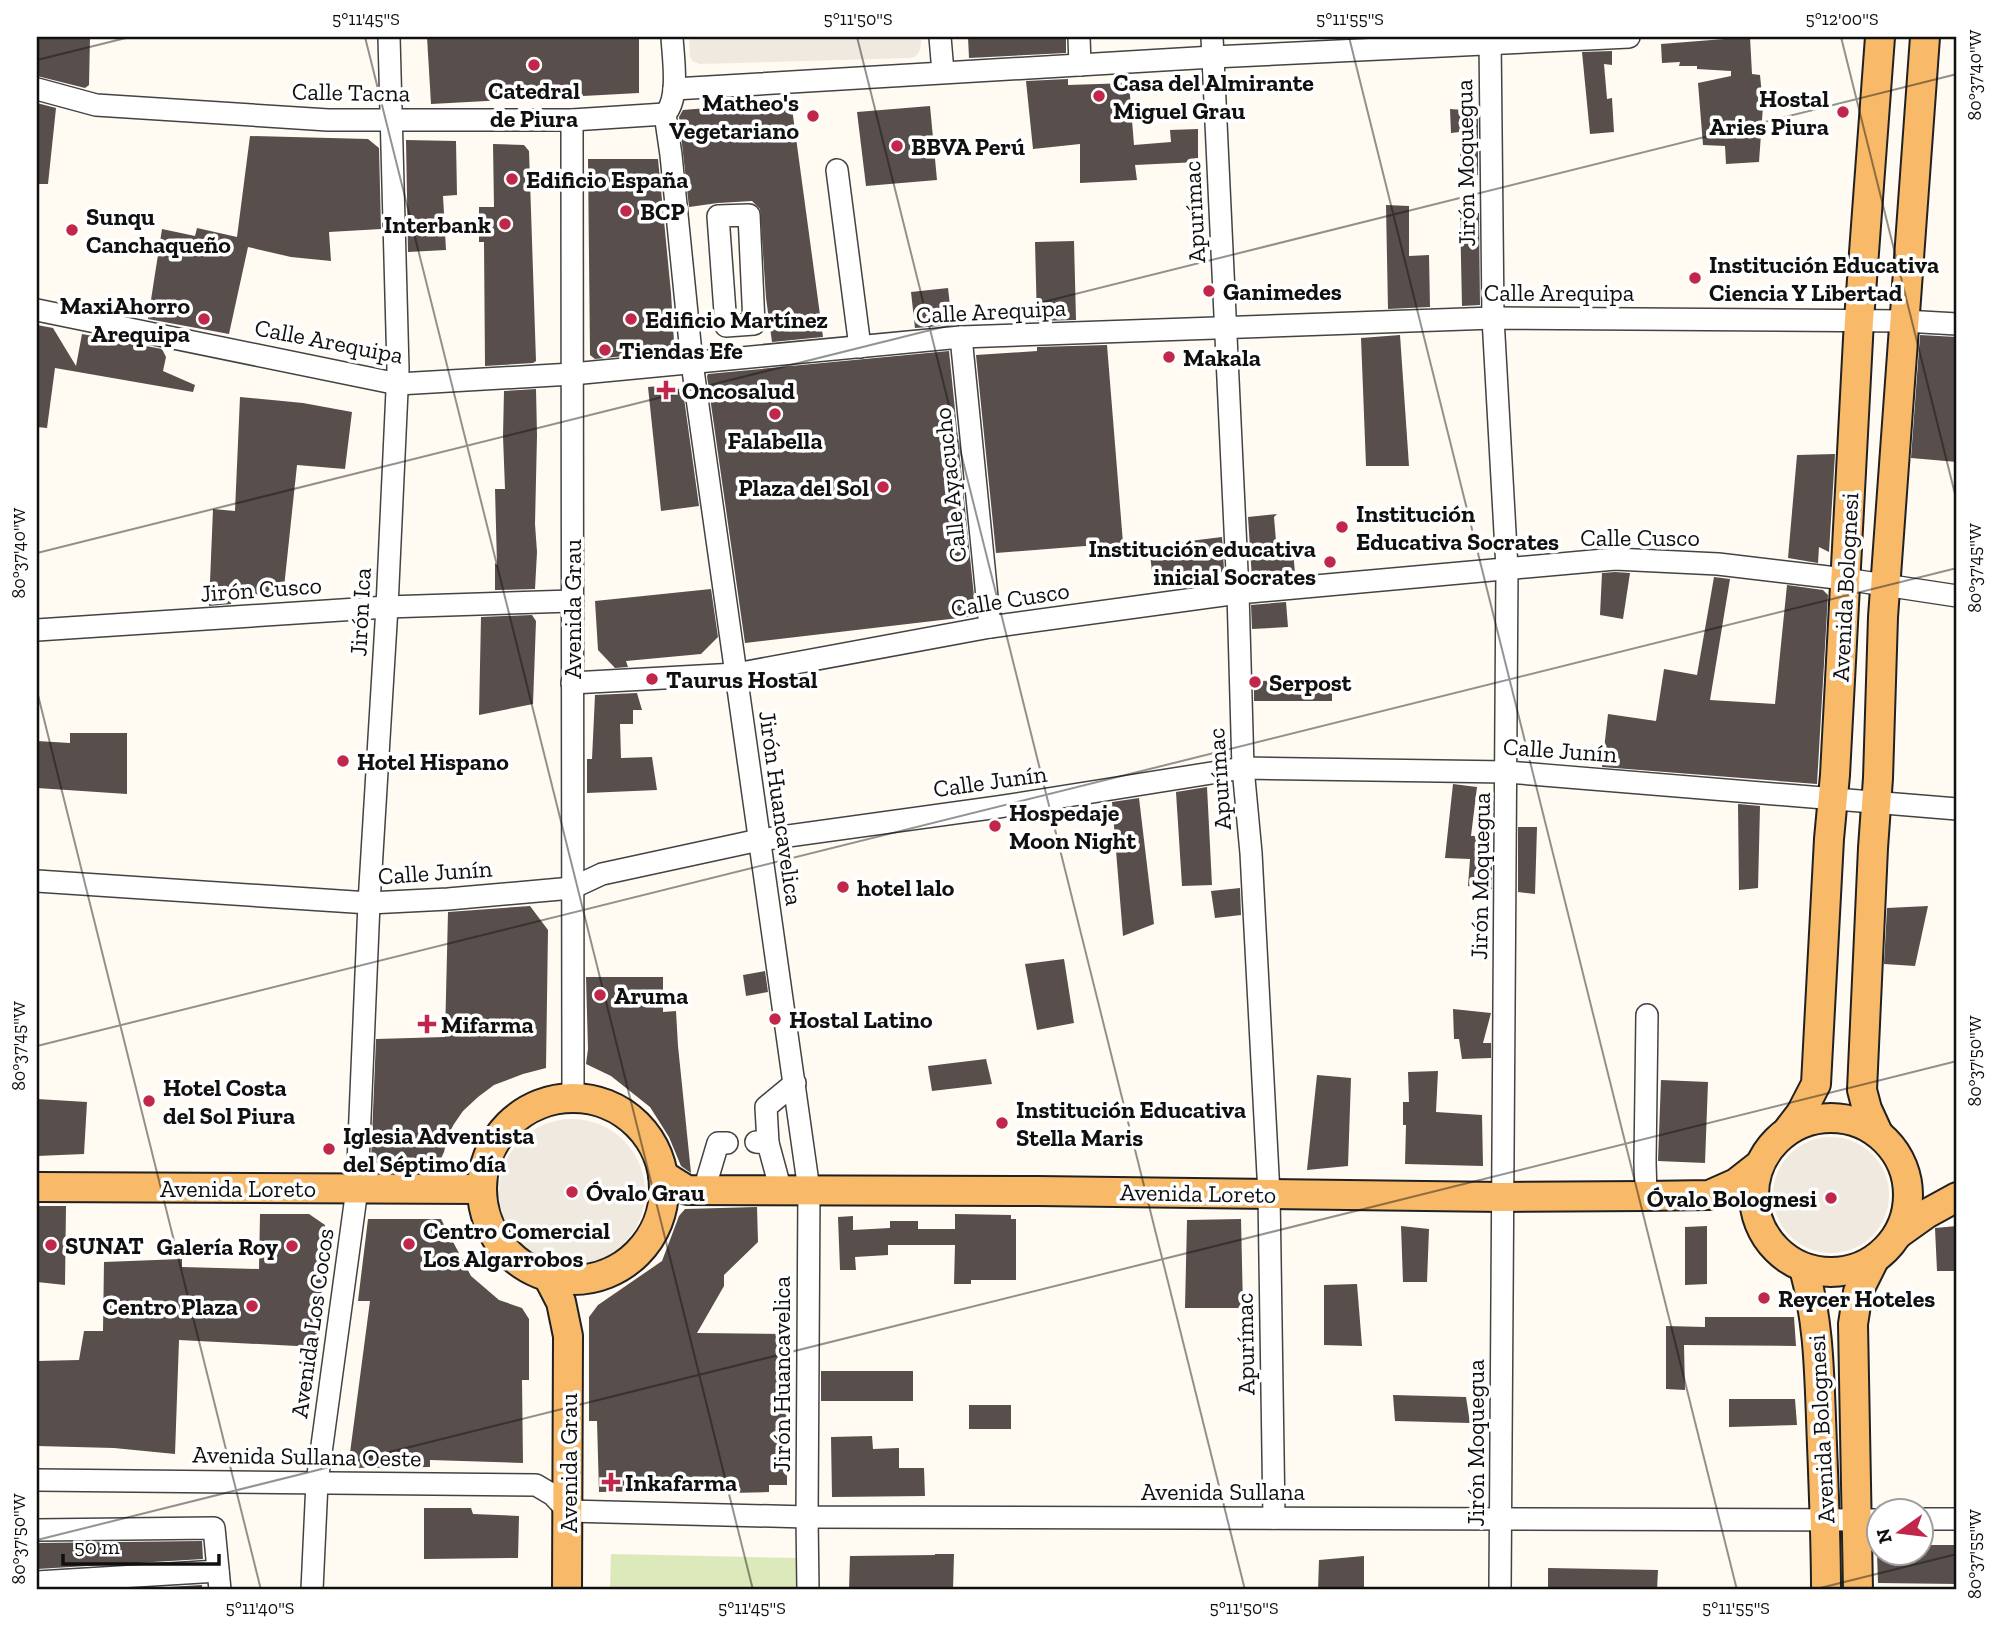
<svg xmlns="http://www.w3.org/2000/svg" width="1994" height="1627" viewBox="0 0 1994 1627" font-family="'Zilla Slab',serif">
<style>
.green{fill:#dceabb}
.plaza{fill:#f0e9e0}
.building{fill:#584e4c}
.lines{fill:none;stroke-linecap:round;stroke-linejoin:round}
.minor-casing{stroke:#434343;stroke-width:24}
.major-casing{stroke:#212121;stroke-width:32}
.minor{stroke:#fff;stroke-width:21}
.major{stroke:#f8ba69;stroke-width:28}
.ticks{fill:none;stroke:#101010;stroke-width:2;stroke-opacity:0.45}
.poi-dot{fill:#c0274b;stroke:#fff;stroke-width:2.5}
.labels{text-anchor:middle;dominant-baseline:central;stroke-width:7;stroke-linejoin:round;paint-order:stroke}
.poi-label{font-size:24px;font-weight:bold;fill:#101010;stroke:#fff;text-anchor:start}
.street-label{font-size:24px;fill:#101010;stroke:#fff}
.neatline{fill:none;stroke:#101010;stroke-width:2.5}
.ticks-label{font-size:18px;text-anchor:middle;fill:#101010}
</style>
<rect width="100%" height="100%" fill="#fffaf2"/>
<polygon class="green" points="611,1554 796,1558 796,1590 610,1590"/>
<g class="plaza">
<polygon points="689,37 921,37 921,45 919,52 915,57 909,58 700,64 692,61 690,56"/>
<circle cx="572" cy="1192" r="73"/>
<circle cx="1831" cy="1195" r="58"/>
</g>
<g class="building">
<polygon points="37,37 90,37 89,85 85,88 37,76"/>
<polygon points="427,37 639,37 639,93 431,104"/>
<polygon points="968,37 1066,37 1066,53 969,58"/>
<polygon points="1750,37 1752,74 1760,75 1763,106 1759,162 1726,164 1725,146 1703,145 1698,83 1731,76 1731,71 1697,69 1697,66 1679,66 1680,62 1662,63 1661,44"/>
<polygon points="1612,51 1612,65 1604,64 1607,99 1612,98 1614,132 1590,134 1582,52"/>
<polygon points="1068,79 1068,85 1129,83 1134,145 1171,142 1170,130 1198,129 1198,162 1135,165 1137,180 1080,183 1080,144 1033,149 1026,81"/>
<polygon points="791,101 823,337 772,342 766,298 760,209 752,201 718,203 689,207 679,117 683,110"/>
<polygon points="37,103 56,108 48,184 37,184"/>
<polygon points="930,106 937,180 866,186 857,112"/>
<polygon points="1450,109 1478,111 1478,175 1460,176 1460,132 1451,133"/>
<polygon points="250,136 368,139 379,148 381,229 329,232 331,261 291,257 248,247 229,334 148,319 162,229 195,236 197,228 237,237"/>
<polygon points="406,140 456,141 457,195 443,196 446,250 408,252"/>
<polygon points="493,144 524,145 529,151 536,361 533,363 485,366 484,242 479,242 479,207 494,207"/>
<polygon points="588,159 658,159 671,293 674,342 664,352 595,359 590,355"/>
<polygon points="1386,205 1409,206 1409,256 1429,255 1430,307 1388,309"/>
<polygon points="1460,213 1479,213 1480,305 1462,306"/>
<polygon points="1074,241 1076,320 1037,321 1035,242"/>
<polygon points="948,288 951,314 940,326 915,328 911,292"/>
<polygon points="37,325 53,328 76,366 82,334 162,349 166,357 163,371 195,385 193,392 55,368 47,428 37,427"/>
<polygon points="1400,335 1409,466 1366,466 1361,338"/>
<polygon points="1920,335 1957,337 1957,462 1911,458"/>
<polygon points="1107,345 1123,543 996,553 976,355 1037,351 1037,347"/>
<polygon points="949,351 976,616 745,643 707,376 708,374"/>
<polygon points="670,385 683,391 699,506 661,511 648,387"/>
<polygon points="536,389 537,435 535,524 537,552 535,589 495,590 495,563 497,565 495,489 505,489 503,436 504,391"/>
<polygon points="240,397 303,403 352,412 345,469 297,465 283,597 232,592 231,604 209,606 213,509 235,511"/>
<polygon points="1835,454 1829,552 1819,547 1818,563 1788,558 1797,455"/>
<polygon points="1277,514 1274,517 1277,553 1293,551 1295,573 1285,574 1285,576 1252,579 1248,517"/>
<polygon points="1222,537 1224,570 1215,578 1154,588 1149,546"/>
<polygon points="1615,572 1630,573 1623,619 1600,615 1602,573"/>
<polygon points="1714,577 1730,579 1710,700 1775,704 1787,585 1823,590 1828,595 1817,784 1602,767 1608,714 1656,721 1664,669 1697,675"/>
<polygon points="711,589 718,637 701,654 626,661 628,667 615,668 598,650 595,601"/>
<polygon points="1286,602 1288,627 1252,629 1251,605"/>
<polygon points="532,615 536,621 533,704 479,715 481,617"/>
<polygon points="1332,680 1332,701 1254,701 1254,681"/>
<polygon points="637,693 642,710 633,710 633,724 620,724 621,758 652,757 657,790 587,793 587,759 592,759 595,695"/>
<polygon points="70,733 127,733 127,794 37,788 37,741 70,743"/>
<polygon points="1453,784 1477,787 1471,836 1492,835 1492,889 1468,886 1470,859 1445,858"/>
<polygon points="1207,787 1212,885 1182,886 1176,792"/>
<polygon points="1139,798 1154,924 1123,936 1112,802"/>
<polygon points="1738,804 1760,806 1758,888 1739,890"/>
<polygon points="1518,827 1537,827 1535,894 1518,892"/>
<polygon points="1240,888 1241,915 1215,918 1211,891"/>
<polygon points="530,906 548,930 546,1068 523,1074 494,1085 478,1097 463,1111 454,1124 448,1135 444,1152 438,1165 374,1163 371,1161 376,1039 445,1037 448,912"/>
<polygon points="1928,906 1915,966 1884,964 1887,908"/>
<polygon points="1064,959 1074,1023 1037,1030 1025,964"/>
<polygon points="765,971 768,992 746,996 743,975"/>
<polygon points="586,977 663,977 663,1012 676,1011 678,1046 691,1173 681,1166 669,1137 650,1107 611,1076 586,1064 588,1049"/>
<polygon points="1453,1009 1491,1013 1483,1043 1491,1043 1491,1058 1462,1059 1459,1039 1454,1039"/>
<polygon points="986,1059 992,1084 932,1091 928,1066"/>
<polygon points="1438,1071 1436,1112 1482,1115 1483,1166 1405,1164 1406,1125 1403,1125 1403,1102 1409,1102 1408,1072"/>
<polygon points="1317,1075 1351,1078 1348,1166 1307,1170"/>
<polygon points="1661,1080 1708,1082 1705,1163 1658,1161"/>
<polygon points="37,1099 87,1102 84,1154 37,1156"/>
<polygon points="37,1206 66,1206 65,1285 37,1282"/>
<polygon points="757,1207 758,1242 724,1275 724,1286 697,1333 786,1334 787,1485 769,1485 769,1492 730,1493 730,1490 599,1492 597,1421 589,1421 589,1317 598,1305 662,1261 679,1216 685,1209"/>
<polygon points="260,1214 309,1214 325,1225 324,1267 316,1347 179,1340 175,1454 114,1448 37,1446 37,1361 79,1360 84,1331 103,1331 104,1262 182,1259 182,1267 259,1269"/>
<polygon points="955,1214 1011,1215 1011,1219 1016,1219 1016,1280 971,1280 971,1284 954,1284 955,1245 888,1245 888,1255 855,1257 856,1270 840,1270 838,1217 853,1216 853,1230 890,1228 890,1221 918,1221 918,1229 955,1229"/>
<polygon points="368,1219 441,1219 471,1276 499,1300 522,1308 529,1319 529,1380 522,1380 523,1463 430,1460 430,1467 348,1468 370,1301 358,1301"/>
<polygon points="1241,1219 1243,1308 1185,1308 1187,1220"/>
<polygon points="1401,1226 1429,1229 1427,1282 1403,1282"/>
<polygon points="1707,1226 1707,1284 1685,1285 1685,1227"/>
<polygon points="1957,1226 1957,1271 1937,1271 1935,1228"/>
<polygon points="1357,1284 1362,1346 1324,1345 1324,1285"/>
<polygon points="1705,1317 1794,1317 1796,1346 1684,1345 1685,1390 1666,1389 1666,1326 1705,1327"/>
<rect x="821" y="1371" width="92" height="30"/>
<polygon points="1393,1395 1466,1397 1470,1423 1395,1421"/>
<polygon points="1729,1399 1795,1399 1797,1425 1729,1427"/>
<rect x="969" y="1405" width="42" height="24"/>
<polygon points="872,1436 873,1449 899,1448 899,1468 924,1468 925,1496 832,1497 831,1437"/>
<polygon points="424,1508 471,1508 473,1514 519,1516 518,1558 424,1559"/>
<polygon points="202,1541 203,1559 37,1569 37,1543"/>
<polygon points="1921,1545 1957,1545 1957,1584 1878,1583 1877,1553 1921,1553"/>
<polygon points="935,1554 954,1554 953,1590 849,1590 850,1556 935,1555"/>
<polygon points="1364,1556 1364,1590 1318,1590 1319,1560"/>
<polygon points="1548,1568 1658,1570 1657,1590 1548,1590"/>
<polygon points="202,1585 202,1590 118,1590"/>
</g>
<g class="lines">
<defs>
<g id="minor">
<path d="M 672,37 C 673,57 680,99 665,114 L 671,155 L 692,363 L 809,1190 L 807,1517 L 808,1590"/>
<polyline points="940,37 943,72"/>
<polyline points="1079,37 1080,65"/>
<polyline points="1212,37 1238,593 1243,768 1251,853 1269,1194 1274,1518"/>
<polyline points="1490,37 1493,318 1507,568 1500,1590"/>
<polyline points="37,89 96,105 328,120 572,120 665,114"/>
<polyline points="674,89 1213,57 1629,37"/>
<polyline points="572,120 573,1097"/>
<polyline points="837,170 860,347"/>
<polygon points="749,215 754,324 726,326 718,216"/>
<polyline points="37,310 398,384 572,374 961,337 1493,318 1904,321 1957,324"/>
<polyline points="961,337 990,627"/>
<polyline points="37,630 387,607 572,601"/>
<polyline points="572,683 736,674 990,627 1238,593 1615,559 1718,564 1845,579 1957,596"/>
<polyline points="37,881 369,903 448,899 572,888 602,874 759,840 998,807 1243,768 1507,772 1957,809"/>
<polyline points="756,1142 768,1143 781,1191"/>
<polyline points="768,1143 766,1107 795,1083"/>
<polyline points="704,1190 718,1143 727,1143"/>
<polyline points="1646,1196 1645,1162 1647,1015"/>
<polyline points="37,1480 536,1485 553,1495 568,1511 807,1517 1878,1520"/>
<polyline points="1920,1519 1957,1519"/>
<polyline points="37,1530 214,1528 220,1590"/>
<polyline points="37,1582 218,1571"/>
<polyline points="312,1590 317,1482 357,1189 369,903 387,607 398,369 389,37"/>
</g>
<g id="major">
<circle cx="573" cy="1189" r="91"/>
<circle cx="1831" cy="1195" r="77"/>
<polyline points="1788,1130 1801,1113 1816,1084 1829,839 1835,775 1859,320 1880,37"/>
<polyline points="1878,1133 1867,1109 1862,1090 1873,848 1878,778 1883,617 1925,37"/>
<polyline points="663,1175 687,1190 1038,1191 1502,1197 1646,1196 1709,1195 1736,1183 1759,1165"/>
<polyline points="37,1187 481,1189"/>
<polyline points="1898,1234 1926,1214 1957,1197"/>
<path d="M 1804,1268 C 1818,1320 1819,1365 1821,1418 C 1823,1475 1826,1533 1826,1590"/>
<polyline points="548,1277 561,1302 568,1336 567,1590"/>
<polyline points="1858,1590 1853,1324 1858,1292 1874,1260"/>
</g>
</defs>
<use href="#minor" class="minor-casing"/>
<use href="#major" class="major-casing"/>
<use href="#minor" class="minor"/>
<use href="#major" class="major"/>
</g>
<path class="ticks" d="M 365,37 L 753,1590M 857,37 L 1245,1590M 1349,37 L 1737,1590M 1841,37 L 1957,502M 37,60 L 130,37M 37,553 L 1957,74M 37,691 L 261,1590M 37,1046 L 1957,568M 37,1540 L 1957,1061M 1812,1590 L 1957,1554"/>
<g class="poi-dot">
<circle cx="534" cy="65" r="7"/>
<circle cx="1099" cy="96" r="7"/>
<circle cx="1843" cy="112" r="7"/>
<circle cx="813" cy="116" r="7"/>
<circle cx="897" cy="146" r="7"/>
<circle cx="512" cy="179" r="7"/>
<circle cx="626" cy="211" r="7"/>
<circle cx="505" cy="224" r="7"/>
<circle cx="72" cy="230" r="7"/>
<circle cx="1695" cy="278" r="7"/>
<circle cx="1209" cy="291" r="7"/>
<circle cx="204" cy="319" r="7"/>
<circle cx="631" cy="319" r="7"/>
<circle cx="605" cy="350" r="7"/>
<circle cx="1169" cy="357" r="7"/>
<path d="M662.5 379.5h7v7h7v7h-7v7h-7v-7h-7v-7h7z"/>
<circle cx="775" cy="414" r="7"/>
<circle cx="883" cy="487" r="7"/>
<circle cx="1342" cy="527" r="7"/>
<circle cx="1330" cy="562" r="7"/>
<circle cx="652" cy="679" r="7"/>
<circle cx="1255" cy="682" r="7"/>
<circle cx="343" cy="761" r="7"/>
<circle cx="995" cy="826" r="7"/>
<circle cx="843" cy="887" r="7"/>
<circle cx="600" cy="995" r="7"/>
<circle cx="775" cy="1019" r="7"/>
<path d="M423.5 1013.5h7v7h7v7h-7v7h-7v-7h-7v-7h7z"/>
<circle cx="149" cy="1101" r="7"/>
<circle cx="1002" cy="1123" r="7"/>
<circle cx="329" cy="1149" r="7"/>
<circle cx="572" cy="1192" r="7"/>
<circle cx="1831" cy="1198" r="7"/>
<circle cx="409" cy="1244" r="7"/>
<circle cx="51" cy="1245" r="7"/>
<circle cx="292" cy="1246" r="7"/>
<circle cx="1764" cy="1298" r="7"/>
<circle cx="252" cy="1306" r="7"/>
<path d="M607.5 1471.5h7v7h7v7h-7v7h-7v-7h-7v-7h7z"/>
</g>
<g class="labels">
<g class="poi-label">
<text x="1113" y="82">Casa del Almirante<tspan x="1113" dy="28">Miguel Grau</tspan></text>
<text x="534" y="90" text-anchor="middle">Catedral<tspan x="534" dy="28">de Piura</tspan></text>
<text x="1829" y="98" text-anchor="end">Hostal<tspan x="1829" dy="28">Aries Piura</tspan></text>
<text x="799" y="102" text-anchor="end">Matheo's<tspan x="799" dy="28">Vegetariano</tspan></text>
<text x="911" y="146">BBVA Perú</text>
<text x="526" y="179">Edificio España</text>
<text x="640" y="211">BCP</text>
<text x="86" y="216">Sunqu<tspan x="86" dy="28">Canchaqueño</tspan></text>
<text x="491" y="224" text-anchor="end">Interbank</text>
<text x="1709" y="264">Institución Educativa<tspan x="1709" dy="28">Ciencia Y Libertad</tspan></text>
<text x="1223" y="291">Ganimedes</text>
<text x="190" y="305" text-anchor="end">MaxiAhorro<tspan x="190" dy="28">Arequipa</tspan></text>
<text x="645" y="319">Edificio Martínez</text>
<text x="619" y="350">Tiendas Efe</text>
<text x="1183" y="357">Makala</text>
<text x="682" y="390">Oncosalud</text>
<text x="775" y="440" text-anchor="middle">Falabella</text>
<text x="869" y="487" text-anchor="end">Plaza del Sol</text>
<text x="1356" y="513">Institución<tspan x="1356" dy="28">Educativa Socrates</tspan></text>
<text x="1316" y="548" text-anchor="end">Institución educativa<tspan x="1316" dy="28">inicial Socrates</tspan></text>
<text x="666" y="679">Taurus Hostal</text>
<text x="1269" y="682">Serpost</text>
<text x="357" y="761">Hotel Hispano</text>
<text x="1009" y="812">Hospedaje<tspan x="1009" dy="28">Moon Night</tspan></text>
<text x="857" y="887">hotel lalo</text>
<text x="614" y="995">Aruma</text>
<text x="789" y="1019">Hostal Latino</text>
<text x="441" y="1024">Mifarma</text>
<text x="163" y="1087">Hotel Costa<tspan x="163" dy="28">del Sol Piura</tspan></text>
<text x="1016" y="1109">Institución Educativa<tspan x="1016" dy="28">Stella Maris</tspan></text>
<text x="343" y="1135">Iglesia Adventista<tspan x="343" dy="28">del Séptimo día</tspan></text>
<text x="586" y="1192">Óvalo Grau</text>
<text x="1817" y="1198" text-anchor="end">Óvalo Bolognesi</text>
<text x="423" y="1230">Centro Comercial<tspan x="423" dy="28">Los Algarrobos</tspan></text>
<text x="65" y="1245">SUNAT</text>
<text x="278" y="1246" text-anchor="end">Galería Roy</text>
<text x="1778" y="1298">Reycer Hoteles</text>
<text x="238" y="1306" text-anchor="end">Centro Plaza</text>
<text x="625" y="1482">Inkafarma</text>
</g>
<g class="street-label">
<text transform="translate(351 92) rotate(1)">Calle Tacna</text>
<text transform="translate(1465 163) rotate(-91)">Jirón Moquegua</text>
<text transform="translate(1194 212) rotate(-93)">Apurímac</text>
<text x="1559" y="292">Calle Arequipa</text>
<text transform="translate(991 311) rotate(-3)">Calle Arequipa</text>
<text transform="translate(329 341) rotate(11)">Calle Arequipa</text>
<text transform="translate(950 485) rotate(-96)">Calle Ayacucho</text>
<text x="1640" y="537">Calle Cusco</text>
<text transform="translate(1845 587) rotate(-87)">Avenida Bolognesi</text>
<text transform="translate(261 589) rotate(-4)">Jirón Cusco</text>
<text transform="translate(1010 599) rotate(-9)">Calle Cusco</text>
<text transform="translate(572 609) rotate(-90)">Avenida Grau</text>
<text transform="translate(360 612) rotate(-87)">Jirón Ica</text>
<text transform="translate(1560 750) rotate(4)">Calle Junín</text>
<text transform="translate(1219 779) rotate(-94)">Apurímac</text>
<text transform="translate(990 781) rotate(-8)">Calle Junín</text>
<text transform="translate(781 808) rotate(82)">Jirón Huancavelica</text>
<text transform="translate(435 872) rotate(-4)">Calle Junín</text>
<text transform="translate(1480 876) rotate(-89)">Jirón Moquegua</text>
<text x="238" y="1188">Avenida Loreto</text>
<text transform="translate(1198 1193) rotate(1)">Avenida Loreto</text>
<text transform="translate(312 1323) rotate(-82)">Avenida Los Cocos</text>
<text transform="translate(1245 1344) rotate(-91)">Apurímac</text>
<text transform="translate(781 1374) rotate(-90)">Jirón Huancavelica</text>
<text transform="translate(1821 1429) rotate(-93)">Avenida Bolognesi</text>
<text transform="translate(1475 1443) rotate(-90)">Jirón Moquegua</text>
<text transform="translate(307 1456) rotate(1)">Avenida Sullana Oeste</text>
<text transform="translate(568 1463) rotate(-90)">Avenida Grau</text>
<text x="1223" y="1491">Avenida Sullana</text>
</g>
</g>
<rect width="1994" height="1627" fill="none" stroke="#ffffff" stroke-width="77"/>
<g transform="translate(1900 1532) rotate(256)"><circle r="33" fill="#ffffff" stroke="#9f9f9f" stroke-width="2"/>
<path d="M0-5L12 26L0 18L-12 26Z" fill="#c0274b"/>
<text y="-10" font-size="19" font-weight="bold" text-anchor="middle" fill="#101010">N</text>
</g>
<path d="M63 1554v10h156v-10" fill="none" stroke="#101010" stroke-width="3.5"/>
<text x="74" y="1554" font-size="21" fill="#101010" stroke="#ffffff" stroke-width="5" paint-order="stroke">50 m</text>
<rect x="38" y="38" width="1917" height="1550" class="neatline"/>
<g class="ticks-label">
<text x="366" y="25">5°11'45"S</text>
<text x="858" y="25">5°11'50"S</text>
<text x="1350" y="25">5°11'55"S</text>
<text x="1842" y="25">5°12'00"S</text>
<text transform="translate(1975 75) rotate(-90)" y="6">80°37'40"W</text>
<text transform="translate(19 553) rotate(-90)" y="6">80°37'40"W</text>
<text transform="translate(1975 568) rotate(-90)" y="6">80°37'45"W</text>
<text transform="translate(19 1046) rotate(-90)" y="6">80°37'45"W</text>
<text transform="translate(1975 1061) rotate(-90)" y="6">80°37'50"W</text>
<text transform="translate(19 1539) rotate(-90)" y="6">80°37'50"W</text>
<text transform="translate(1975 1554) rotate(-90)" y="6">80°37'55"W</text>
<text x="260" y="1614">5°11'40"S</text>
<text x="752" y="1614">5°11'45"S</text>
<text x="1244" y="1614">5°11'50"S</text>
<text x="1736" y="1614">5°11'55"S</text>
</g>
</svg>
